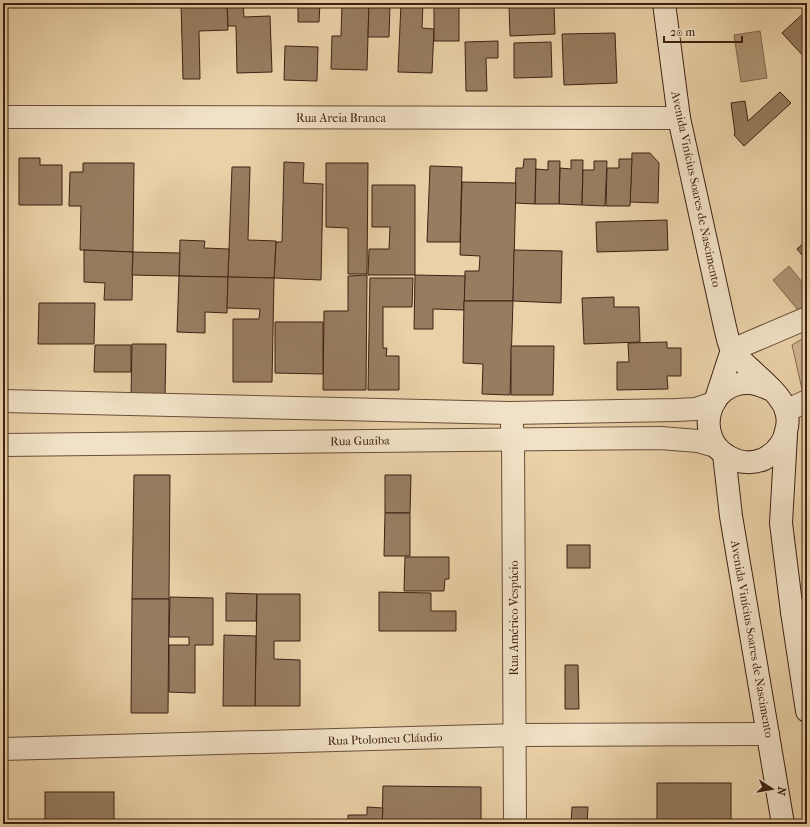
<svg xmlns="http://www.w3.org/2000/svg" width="810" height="827" viewBox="0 0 810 827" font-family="'IM FELL French Canon',serif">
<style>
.green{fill:#cdb38f;stroke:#866a51}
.water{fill:#b09575;stroke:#82674e}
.building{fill:#977d60;stroke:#3e2113}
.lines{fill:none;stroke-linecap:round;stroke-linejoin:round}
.street-casing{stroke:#694d38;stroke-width:24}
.secondary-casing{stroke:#3e2113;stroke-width:24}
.street{stroke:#f1e1c6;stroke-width:22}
.secondary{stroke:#f1e1c6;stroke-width:22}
.labels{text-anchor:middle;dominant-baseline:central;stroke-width:3;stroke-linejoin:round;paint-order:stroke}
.street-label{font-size:12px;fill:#3e2113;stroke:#f1e1c6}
</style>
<rect width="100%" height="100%" fill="#ead1a8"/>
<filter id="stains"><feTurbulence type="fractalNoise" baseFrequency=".005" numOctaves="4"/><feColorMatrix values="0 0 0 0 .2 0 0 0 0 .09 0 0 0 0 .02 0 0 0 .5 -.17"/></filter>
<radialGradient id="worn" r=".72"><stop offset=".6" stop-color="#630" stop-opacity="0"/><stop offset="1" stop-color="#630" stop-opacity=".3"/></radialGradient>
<g class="green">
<polygon points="807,336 807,415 804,398 792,345"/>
<polygon points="807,494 807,554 804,516"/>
</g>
<g class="water">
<polygon points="760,31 767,78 741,82 734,35"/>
<polygon points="789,266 807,288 807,310 802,315 773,280"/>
</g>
<g class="building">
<polygon points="181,3 227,3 228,30 199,31 200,79 183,79"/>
<polygon points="227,3 243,3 244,17 270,16 272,72 237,73 236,26 228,26"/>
<polygon points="298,3 320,3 319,22 298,22"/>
<polygon points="342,3 369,3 367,70 331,69 332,36 341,36"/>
<polygon points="369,3 390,3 389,37 368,37"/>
<polygon points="401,3 423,3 422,28 434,29 432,73 398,72"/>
<rect x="434" y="3" width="25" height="38"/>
<polygon points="554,3 555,34 510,36 509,4"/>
<polygon points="807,10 807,60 782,33"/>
<polygon points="615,33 617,83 564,85 562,34"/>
<polygon points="498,41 498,58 486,58 487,91 466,91 465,42"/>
<polygon points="551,42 552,77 514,78 514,43"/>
<polygon points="285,46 318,47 317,81 284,80"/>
<polygon points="780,92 791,103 744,146 734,135 735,133 731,103 745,101 748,121"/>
<polygon points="632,153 650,153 659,163 658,203 630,202"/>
<polygon points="19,158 40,158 40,165 62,165 62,205 19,205"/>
<polygon points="524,159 536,159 535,204 515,203 516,168 523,168"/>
<polygon points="619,159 632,159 630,206 606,206 607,168 619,168"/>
<polygon points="571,160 583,160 582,205 559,204 560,168 571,169"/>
<polygon points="548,161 560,161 559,204 535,204 536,169 548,170"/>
<polygon points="594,161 607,161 605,206 582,205 583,170 594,170"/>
<polygon points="284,162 304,163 303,183 323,184 321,280 274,278 276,242 282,242"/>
<polygon points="83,163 134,163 133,252 80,250 81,206 69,206 70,172 83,172"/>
<polygon points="326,163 368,163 367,274 348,274 348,228 326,227"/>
<polygon points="430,166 462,167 460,242 427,242"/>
<polygon points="232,167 250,167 248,240 276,241 274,278 228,277"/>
<polygon points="462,182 516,183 513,301 464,301 465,271 479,271 480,256 460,255"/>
<polygon points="372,185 415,185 415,275 368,275 369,249 389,249 390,227 372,227"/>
<polygon points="667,220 668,250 597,252 596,222"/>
<polygon points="180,240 205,241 204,248 229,249 228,277 179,276"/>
<polygon points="807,240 807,261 797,249"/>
<polygon points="84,250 133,252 132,300 104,300 105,283 84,282"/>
<polygon points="514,250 562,251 561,303 513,301"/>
<polygon points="133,252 180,253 179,276 132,275"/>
<polygon points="367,275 366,390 323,390 324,311 348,311 348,276"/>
<polygon points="415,275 465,276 464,310 433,309 433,329 414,329"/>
<polygon points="179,276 228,277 227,313 205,312 205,333 177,332"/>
<polygon points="228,277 274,278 272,382 233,382 233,319 259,319 260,309 227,308"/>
<polygon points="370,278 413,278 412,307 383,307 383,348 387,348 386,356 399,356 399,390 368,390"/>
<polygon points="614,297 614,307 639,307 640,342 584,344 582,298"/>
<polygon points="464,301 513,301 510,395 482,394 483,364 463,363"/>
<polygon points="39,303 95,303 94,344 38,344"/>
<polygon points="275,322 323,322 323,374 275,373"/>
<polygon points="667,342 667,348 681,348 681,376 667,376 668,389 617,390 617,362 629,362 628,343"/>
<polygon points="132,344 166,344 165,396 131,396"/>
<polygon points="95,345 131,345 131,372 94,372"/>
<polygon points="511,346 554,346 553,395 511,395"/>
<polygon points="134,475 170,475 169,599 132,599"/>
<polygon points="385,475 411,475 410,513 385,513"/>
<polygon points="385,513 410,513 410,556 384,556"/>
<rect x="567" y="545" width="23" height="23"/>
<polygon points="405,557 449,557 449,579 445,579 444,591 404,591"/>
<polygon points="379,592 431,593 431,611 456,611 456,631 379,631"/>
<polygon points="226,593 257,594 256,621 226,621"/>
<polygon points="257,594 300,594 300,641 274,641 274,659 300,660 300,706 255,706"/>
<polygon points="170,597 213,598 213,645 195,645 195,693 169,692 169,645 189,645 189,637 169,637"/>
<polygon points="132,599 169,599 168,713 131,713"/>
<polygon points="224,635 256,636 255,706 223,706"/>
<polygon points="565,665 578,665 579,709 565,709"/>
<rect x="657" y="783" width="74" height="41"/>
<polygon points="383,786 481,787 481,824 382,824"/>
<rect x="45" y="792" width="69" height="32"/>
<polygon points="367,807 383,808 382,824 348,824 348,815 367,815"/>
<polygon points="572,807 588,807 587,824 571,824"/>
</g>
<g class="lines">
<defs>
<g id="street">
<polyline points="3,117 679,118"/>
<polyline points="732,350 807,318"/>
<polyline points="3,401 511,413 676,410 696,409 714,403"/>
<polyline points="786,411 807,401"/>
<polyline points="512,426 513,439 515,824"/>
<polyline points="3,445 660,438 698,441 715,446"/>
<polyline points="792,612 807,609"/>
<polyline points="3,749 515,735 768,734"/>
</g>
<g id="secondary">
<path d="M 664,3 L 679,118 L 725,327 C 727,334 728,343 732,350 C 734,355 740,359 744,363 C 757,376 780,393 786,410 C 788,417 788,425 786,431 C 784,444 775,453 764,459 C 753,464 740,463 729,457 C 693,438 708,381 749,383 C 757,383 764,387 772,390"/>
<polyline points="716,399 732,350"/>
<polyline points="786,435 781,523 792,612 807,711"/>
<polyline points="724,454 731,516 783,824"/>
</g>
</defs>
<use href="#street" class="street-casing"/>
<use href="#secondary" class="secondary-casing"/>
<use href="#street" class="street"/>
<use href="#secondary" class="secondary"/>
</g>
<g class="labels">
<g class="street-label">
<text x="341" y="118">Rua Areia Branca</text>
<text transform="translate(696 189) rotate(78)">Avenida Vinícius Soares de Nascimento</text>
<text transform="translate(360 441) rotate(-1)">Rua Guaiba</text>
<text transform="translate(514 618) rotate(-90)">Rua Américo Vespúcio</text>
<text transform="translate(752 639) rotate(80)">Avenida Vinícius Soares de Nascimento</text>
<text transform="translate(385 739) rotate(-2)">Rua Ptolomeu Cláudio</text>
</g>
</g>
<rect width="810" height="827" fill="none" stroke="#ead1a8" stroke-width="16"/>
<rect x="4" y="4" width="802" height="819" fill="none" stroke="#3e2113" stroke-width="2"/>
<rect x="8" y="8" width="794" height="811" fill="none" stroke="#3e2113"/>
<g transform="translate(772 789) rotate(102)" stroke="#f1e1c6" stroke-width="3" paint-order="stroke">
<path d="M0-3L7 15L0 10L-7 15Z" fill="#3e2113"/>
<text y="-6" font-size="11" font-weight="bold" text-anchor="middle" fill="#3e2113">N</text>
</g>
<path d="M664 36v6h78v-6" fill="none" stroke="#3e2113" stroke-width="2"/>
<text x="670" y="36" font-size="12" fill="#3e2113" stroke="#f1e1c6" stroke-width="3" paint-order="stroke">20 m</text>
<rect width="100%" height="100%" filter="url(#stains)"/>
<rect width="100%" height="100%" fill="url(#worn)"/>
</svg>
